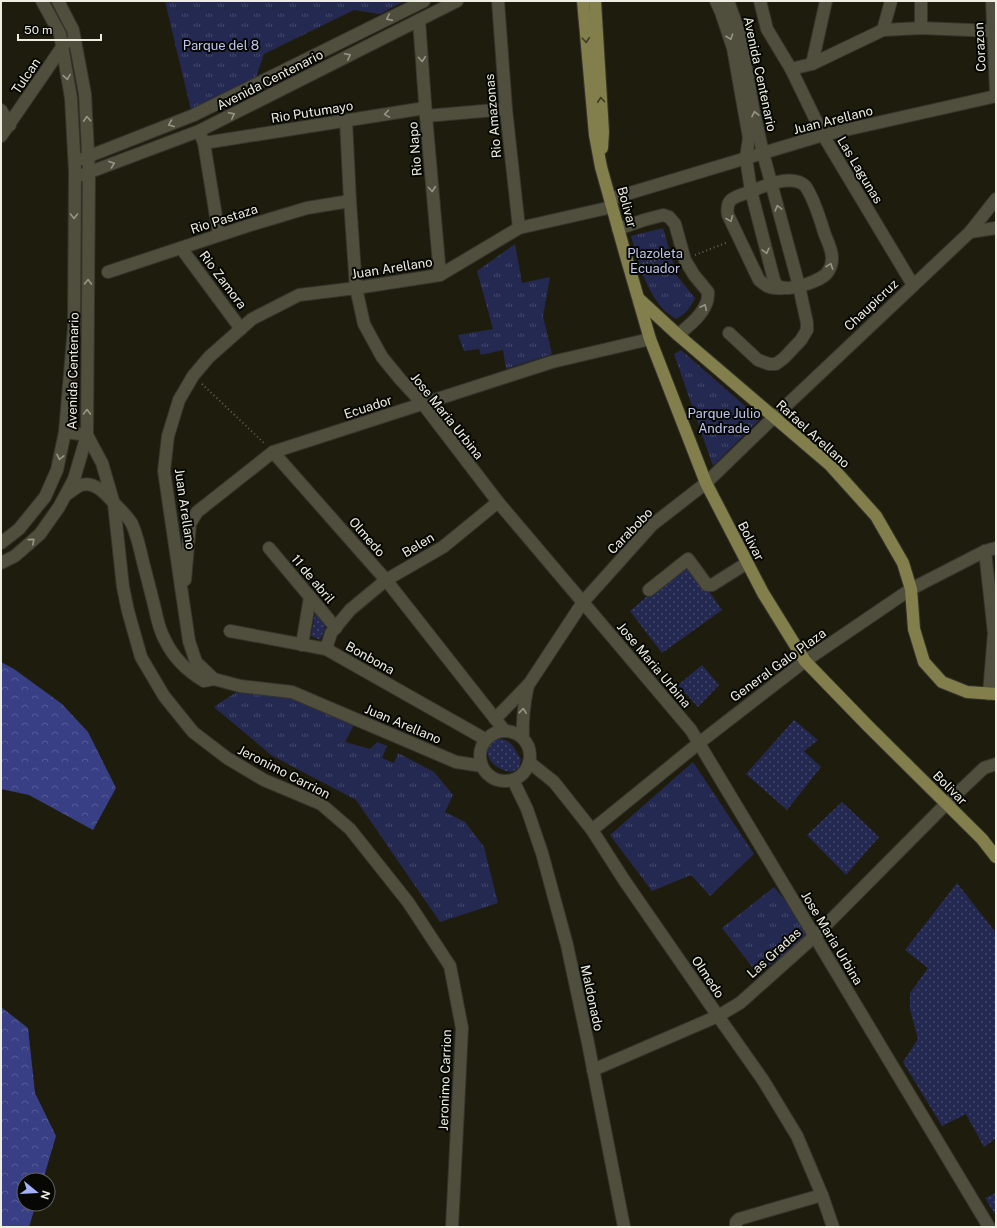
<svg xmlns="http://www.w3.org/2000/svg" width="997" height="1228" viewBox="0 0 997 1228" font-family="'Public Sans',sans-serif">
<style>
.grass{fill:url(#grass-dots)}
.forest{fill:url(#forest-crowns)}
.park{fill:url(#park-tufts)}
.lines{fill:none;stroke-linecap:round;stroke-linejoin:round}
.minor-casing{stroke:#36352d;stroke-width:14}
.major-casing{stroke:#36352d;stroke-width:14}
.path{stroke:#636254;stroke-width:2;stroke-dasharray:1 3;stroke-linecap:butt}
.minor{stroke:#504f3d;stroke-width:12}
.major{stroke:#827f4d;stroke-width:12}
.oneway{stroke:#979687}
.oneway2{stroke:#3e3d24}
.labels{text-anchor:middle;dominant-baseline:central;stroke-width:4;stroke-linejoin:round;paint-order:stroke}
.park-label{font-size:13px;fill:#bdc5ee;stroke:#070703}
.street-label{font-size:13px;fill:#edede2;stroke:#070703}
</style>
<defs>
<pattern id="grass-dots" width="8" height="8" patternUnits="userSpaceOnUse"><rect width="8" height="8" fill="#242952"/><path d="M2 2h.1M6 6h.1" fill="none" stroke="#44486b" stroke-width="1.8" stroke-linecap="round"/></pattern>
<pattern id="forest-crowns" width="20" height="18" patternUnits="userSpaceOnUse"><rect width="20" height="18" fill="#383f85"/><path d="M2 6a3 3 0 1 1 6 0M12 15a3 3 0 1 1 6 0" fill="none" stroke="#555b96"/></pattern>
<pattern id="park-tufts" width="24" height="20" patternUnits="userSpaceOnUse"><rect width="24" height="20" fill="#242952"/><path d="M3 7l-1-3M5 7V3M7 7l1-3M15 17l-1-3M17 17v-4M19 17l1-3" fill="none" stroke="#44486b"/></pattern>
</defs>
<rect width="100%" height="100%" fill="#1e1d0d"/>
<g class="grass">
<polygon points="688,561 722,610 662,653 630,611"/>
<polygon points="315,613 326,626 320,640 311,636"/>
<polygon points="702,665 719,685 698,707 678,685"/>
<polygon points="794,720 818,740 804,751 821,767 787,810 746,774"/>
<path d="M 496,739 C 511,738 513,747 521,759 L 519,768 L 511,772 C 508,771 504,771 501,769 C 488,763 481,749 496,739 Z"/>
<polygon points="842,802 879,837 846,875 807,835"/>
<polygon points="957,883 996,933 996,1138 984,1147 966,1114 942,1126 903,1062 918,1039 910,1009 910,993 928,968 905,950"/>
<polygon points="996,1193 996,1216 985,1198"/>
</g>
<g class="forest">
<polygon points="1,662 14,669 62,704 88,732 116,788 93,830 29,795 1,789"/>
<polygon points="1,1007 28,1028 35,1093 56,1136 43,1180 24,1180 24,1204 36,1204 29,1227 1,1227"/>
</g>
<g class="park">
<polygon points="165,1 405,1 380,14 354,10 264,54 256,77 191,110"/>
<path d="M 663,228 L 677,276 L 695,298 C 690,308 686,314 676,319 C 671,315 665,312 661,307 C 645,287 638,261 631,236 Z"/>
<polygon points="515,244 522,283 550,277 543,316 552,354 506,369 503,350 481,355 479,349 464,351 458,335 493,329 477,271"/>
<polygon points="681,350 760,419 713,466 674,354"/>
<polygon points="238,691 293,697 355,723 345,742 370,749 377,742 387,746 382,758 394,763 398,753 434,772 453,795 445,812 465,822 484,847 498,903 440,922 356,800 271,755 214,707"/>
<polygon points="693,762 754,854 710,896 691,875 652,891 610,835"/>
<polygon points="774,887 815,936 757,973 722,928"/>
</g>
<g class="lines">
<defs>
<g id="minor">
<polyline points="498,1 506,109 519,228"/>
<path d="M 716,1 L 721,12 L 733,48 L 749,138 L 746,158 L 751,191 L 774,280 L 777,286 C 788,290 796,287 807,284 C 815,281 825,278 829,270 C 831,267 832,261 832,258 C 832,250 828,242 825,235 C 820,219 815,201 806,187 C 804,184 801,183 799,182 C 783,177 764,186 749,192 C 735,197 725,198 728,215 L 759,280 C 768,288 772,289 784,288"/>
<polyline points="728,1 741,37 753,108 763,153 799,286 807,323 807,330 801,340 784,358 776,364 769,364 758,360 729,333"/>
<polyline points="760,1 767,29 791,69 823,135 913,285"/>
<polyline points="921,1 921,28"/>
<polyline points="992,1 996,91"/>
<polyline points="419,20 426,116 440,275"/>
<polyline points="883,30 891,1"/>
<polyline points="812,64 826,1"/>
<polyline points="791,69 812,64 883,30 921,28 994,31"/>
<polyline points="1,110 10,125"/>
<polyline points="426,116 506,109"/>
<polyline points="346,121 350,201 356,288 364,324 382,357 400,379 423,404 498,502 691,730 989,1227"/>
<polyline points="1,136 65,43"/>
<polyline points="201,136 204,143 219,235"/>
<polyline points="204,143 425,108"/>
<polyline points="82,159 194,115 424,1"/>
<polyline points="82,175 199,131 457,1"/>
<polyline points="610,199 823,135 996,96"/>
<path d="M 618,229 L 644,220 L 663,215 L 669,217 L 675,224 L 685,260 L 694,275 L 708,292 C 708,296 708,301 706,304 C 701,317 688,326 678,335"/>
<polyline points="970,232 996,199"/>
<polyline points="181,248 241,329"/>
<polyline points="108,272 247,226 307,208 350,201"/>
<polyline points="65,432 87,435 102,463 114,504 123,587 128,611 141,657 164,696 193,732 227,758 264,780 321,804 350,829 408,902 450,966 462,1028 452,1227"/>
<polyline points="273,452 386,580 504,730"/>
<path d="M 66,495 C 70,492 74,489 79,486 C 93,479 106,494 114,503 C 120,510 127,515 132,524 C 137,535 140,549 143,562 C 147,577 151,593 155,609 C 157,619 160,631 165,640 C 174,659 187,671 204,681 L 214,679"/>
<polyline points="1,543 19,529 45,497 57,470 65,432 74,327 75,171 71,98 60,34 42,1"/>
<polyline points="269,548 336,628"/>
<polyline points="985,551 994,633 989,694"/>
<polyline points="1,563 15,556 40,534 59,507 74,479 87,435 89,172 85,94 73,30 58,1"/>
<polyline points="185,580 190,524 197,512 273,452 552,362 650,339"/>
<polyline points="649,590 688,559 707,585 712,585 747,563"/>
<polyline points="230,631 326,649 485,739"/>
<polyline points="302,645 310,597"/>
<polyline points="326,649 331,633 350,610 386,580 443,547 498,502"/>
<polyline points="495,719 529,684 583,602 652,525 706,483 774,417 970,232 996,228"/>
<circle cx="505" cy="756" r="25"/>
<path d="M 523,738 C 522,720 524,703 528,685"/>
<polyline points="529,762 554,782 592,830 624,880 718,1016 763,1080 797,1136 822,1195 833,1227"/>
<polyline points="482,766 456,762 292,692 240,686 214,679 196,662 189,641 164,471 168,436 179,400 193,376 209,357 252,319 299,295 356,288 440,275 519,228 612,207"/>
<polyline points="513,780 527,809 542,853 567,945 588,1043 624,1227"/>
<polyline points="592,830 699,743 805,661 911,589 985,551 996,548"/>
<polyline points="593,1070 718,1016 740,1003 815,936 946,804 984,768 996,764"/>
<polyline points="736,1227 736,1222 739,1219 822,1195"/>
</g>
<g id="major">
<polyline points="583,1 595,135 601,167 625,253 650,339 706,483 763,593 805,661 868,726 982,839 996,857"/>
<polyline points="595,1 603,132 602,148"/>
<polyline points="639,299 678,335 830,465 876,516 903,563 911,589 914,629 924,662 942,682 967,692 996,694"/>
</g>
</defs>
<use href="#minor" class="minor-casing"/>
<use href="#major" class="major-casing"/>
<g class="path">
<polyline points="695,255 728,242"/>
<polyline points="639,265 672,255"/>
<polyline points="202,384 265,444"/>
</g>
<use href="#minor" class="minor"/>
<use href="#major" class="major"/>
</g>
<defs><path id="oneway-chevron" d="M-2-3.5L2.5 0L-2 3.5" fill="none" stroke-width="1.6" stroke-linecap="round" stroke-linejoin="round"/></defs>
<g class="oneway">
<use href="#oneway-chevron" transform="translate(389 18) rotate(154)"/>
<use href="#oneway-chevron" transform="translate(730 37) rotate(71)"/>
<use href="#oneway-chevron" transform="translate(348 56) rotate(-27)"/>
<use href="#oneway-chevron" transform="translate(422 59) rotate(86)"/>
<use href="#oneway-chevron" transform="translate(67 77) rotate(80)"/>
<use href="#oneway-chevron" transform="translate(387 114) rotate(171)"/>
<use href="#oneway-chevron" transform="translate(755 114) rotate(-102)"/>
<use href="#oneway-chevron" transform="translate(232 115) rotate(-27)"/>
<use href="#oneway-chevron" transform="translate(87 119) rotate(-93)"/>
<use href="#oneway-chevron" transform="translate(171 124) rotate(158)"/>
<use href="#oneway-chevron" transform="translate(112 164) rotate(-20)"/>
<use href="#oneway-chevron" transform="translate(432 189) rotate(85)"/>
<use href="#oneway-chevron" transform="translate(778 208) rotate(-105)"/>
<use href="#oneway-chevron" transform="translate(74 216) rotate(90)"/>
<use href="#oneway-chevron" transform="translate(730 219) rotate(68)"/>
<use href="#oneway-chevron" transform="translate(766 251) rotate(76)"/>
<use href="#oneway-chevron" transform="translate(830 266) rotate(-70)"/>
<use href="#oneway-chevron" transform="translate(88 282) rotate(-89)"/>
<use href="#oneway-chevron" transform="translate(704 307) rotate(-64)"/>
<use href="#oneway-chevron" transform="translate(87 412) rotate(-89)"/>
<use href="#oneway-chevron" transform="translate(60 457) rotate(102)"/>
<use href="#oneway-chevron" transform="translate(32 541) rotate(-41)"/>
<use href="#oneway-chevron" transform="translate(523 711) rotate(-84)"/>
</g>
<g class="oneway2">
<use href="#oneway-chevron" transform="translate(586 40) rotate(85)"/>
<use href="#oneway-chevron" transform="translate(601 100) rotate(-94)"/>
</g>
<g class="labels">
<g class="park-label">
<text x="221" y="45">Parque del 8</text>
<text x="655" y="253">Plazoleta<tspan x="655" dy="15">Ecuador</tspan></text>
<text x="724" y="413">Parque Julio<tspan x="724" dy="15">Andrade</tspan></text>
</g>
<g class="street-label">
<text transform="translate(980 47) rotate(-93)">Corazon</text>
<text transform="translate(760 74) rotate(78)">Avenida Centenario</text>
<text transform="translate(26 76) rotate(-56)">Tulcan</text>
<text transform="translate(270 80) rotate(-27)">Avenida Centenario</text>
<text transform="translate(312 112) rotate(-9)">Rio Putumayo</text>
<text transform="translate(493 116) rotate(-95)">Rio Amazonas</text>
<text transform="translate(833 120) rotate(-14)">Juan Arellano</text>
<text transform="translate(415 149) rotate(-95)">Rio Napo</text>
<text transform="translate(860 170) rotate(59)">Las Lagunas</text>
<text transform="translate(627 207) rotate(75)">Bolivar</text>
<text transform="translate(224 219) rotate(-18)">Rio Pastaza</text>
<text transform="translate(392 268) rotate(-9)">Juan Arellano</text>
<text transform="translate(223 280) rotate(53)">Rio Zamora</text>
<text transform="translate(871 305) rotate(-43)">Chaupicruz</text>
<text transform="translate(73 371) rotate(-89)">Avenida Centenario</text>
<text transform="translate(368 407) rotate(-18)">Ecuador</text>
<text transform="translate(447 416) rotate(51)">Jose Maria Urbina</text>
<text transform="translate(813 434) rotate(42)">Rafael Arellano</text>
<text transform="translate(185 509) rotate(82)">Juan Arellano</text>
<text transform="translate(630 531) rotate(-46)">Carabobo</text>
<text transform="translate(367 537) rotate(49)">Olmedo</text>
<text transform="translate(751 541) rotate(63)">Bolivar</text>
<text transform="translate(418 545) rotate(-31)">Belen</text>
<text transform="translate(313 579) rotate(50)">11 de abril</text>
<text transform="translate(370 658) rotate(29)">Bonbona</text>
<text transform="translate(654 665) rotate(50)">Jose Maria Urbina</text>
<text transform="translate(778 665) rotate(-36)">General Galo Plaza</text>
<text transform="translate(403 724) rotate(23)">Juan Arellano</text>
<text transform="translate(284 772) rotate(27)">Jeronimo Carrion</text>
<text transform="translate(950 788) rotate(45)">Bolivar</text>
<text transform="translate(832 938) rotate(59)">Jose Maria Urbina</text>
<text transform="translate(774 953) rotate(-42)">Las Gradas</text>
<text transform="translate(708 977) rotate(56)">Olmedo</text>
<text transform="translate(592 998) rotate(78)">Maldonado</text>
<text transform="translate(445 1080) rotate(-88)">Jeronimo Carrion</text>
</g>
</g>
<rect width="997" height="1228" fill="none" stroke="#edede2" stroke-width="4"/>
<g transform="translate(36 1192) rotate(108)"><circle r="19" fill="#070703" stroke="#63635c"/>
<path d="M0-3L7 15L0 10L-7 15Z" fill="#a4b2fc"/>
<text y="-6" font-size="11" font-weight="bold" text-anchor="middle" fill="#edede2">N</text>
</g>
<path d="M18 34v6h83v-6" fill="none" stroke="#edede2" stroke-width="2"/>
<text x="24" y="34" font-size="12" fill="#edede2" stroke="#070703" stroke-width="3" paint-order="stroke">50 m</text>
</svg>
